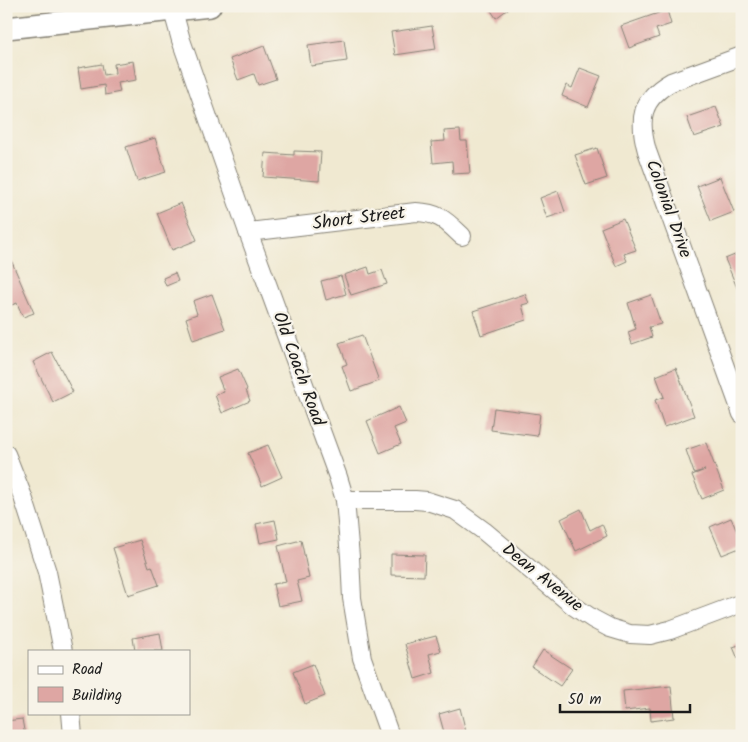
<svg xmlns="http://www.w3.org/2000/svg" width="748" height="742" viewBox="0 0 748 742" font-family="Kalam,sans-serif">
<style>
.building{fill:#dea6a3}
.lines{fill:none;stroke-linecap:round;stroke-linejoin:round}
.minor-casing{stroke:#868276;stroke-width:20}
.tertiary-casing{stroke:#868276;stroke-width:24}
.minor{stroke:#fff;stroke-width:18}
.tertiary{stroke:#fff;stroke-width:21}
.labels{text-anchor:middle;dominant-baseline:central;stroke-width:4.5;stroke-linejoin:round;paint-order:stroke}
.street-label{font-size:18px;fill:#1c1c1c;stroke:#f7f3e8}
</style>
<rect width="100%" height="100%" fill="#f7f3e8"/>
<filter id="ink" filterUnits="userSpaceOnUse"><feTurbulence type="fractalNoise" baseFrequency=".02" numOctaves="2"/><feDisplacementMap in="SourceGraphic" scale="10" xChannelSelector="R" yChannelSelector="G"/><feConvolveMatrix kernelMatrix="1 2 1 2 8 2 1 2 1" color-interpolation-filters="sRGB"/></filter>
<filter id="wash" filterUnits="userSpaceOnUse"><feTurbulence type="fractalNoise" baseFrequency=".0096" numOctaves="4" result="noise"/><feDisplacementMap in="SourceGraphic" scale="20" xChannelSelector="R" yChannelSelector="G"/><feGaussianBlur stdDeviation="1.12" result="paint"/><feColorMatrix in="noise" values="0 0 0 0 0 0 0 0 0 0 0 0 0 0 0 0 0 1.4 0 .05"/><feComposite in="paint" operator="in"/></filter>
<g filter="url(#wash)">
<rect width="100%" height="100%" fill="#f0e9d1"/>
<g id="blocks">
<g class="building">
<polygon points="488,6 512,6 496,18"/>
<polygon points="667,10 671,24 656,29 659,37 629,48 621,26"/>
<polygon points="432,26 436,49 395,55 391,32"/>
<polygon points="344,40 347,61 311,66 308,45"/>
<polygon points="264,46 276,79 258,85 254,74 238,80 230,59"/>
<polygon points="133,61 136,80 118,83 120,92 105,95 104,85 81,89 78,68 102,64 104,75 115,73 114,64"/>
<polygon points="580,68 601,76 588,107 562,96 566,85 572,88"/>
<polygon points="716,107 724,127 694,137 687,117"/>
<polygon points="460,130 461,141 467,141 470,173 453,174 452,161 433,163 431,142 445,141 444,131"/>
<polygon points="155,138 166,172 137,181 126,147"/>
<polygon points="597,148 607,178 586,185 575,155"/>
<polygon points="294,151 321,152 319,181 263,177 265,153 294,155"/>
<polygon points="720,177 734,212 711,221 697,186"/>
<polygon points="558,191 565,212 547,218 540,198"/>
<polygon points="181,203 197,240 172,250 157,213"/>
<polygon points="623,219 636,250 624,254 627,261 616,266 601,228"/>
<polygon points="742,252 742,294 740,295 725,259"/>
<polygon points="11,260 34,313 23,317 17,303 6,307 6,263"/>
<polygon points="368,267 370,274 382,270 387,284 351,295 344,275"/>
<polygon points="175,273 178,281 166,286 163,278"/>
<polygon points="341,276 346,294 326,300 321,281"/>
<polygon points="212,294 225,329 193,340 186,318 197,314 193,301"/>
<polygon points="525,294 529,303 522,305 526,320 481,335 473,311"/>
<polygon points="651,295 661,324 649,327 652,337 632,344 628,332 636,329 628,303"/>
<polygon points="362,335 379,381 351,391 342,366 347,364 339,343"/>
<polygon points="52,352 73,392 53,402 33,362"/>
<polygon points="676,368 694,416 664,427 655,400 664,397 656,376"/>
<polygon points="238,369 247,389 246,390 250,401 222,413 215,395 224,392 218,377"/>
<polygon points="399,407 406,423 394,428 401,444 380,453 367,421"/>
<polygon points="494,408 540,414 537,436 491,430"/>
<polygon points="706,443 724,490 702,499 692,475 705,470 694,473 686,450"/>
<polygon points="268,445 282,477 262,486 248,453"/>
<polygon points="581,509 590,530 602,524 607,536 576,551 561,519"/>
<polygon points="731,518 742,543 742,547 722,555 710,527"/>
<polygon points="275,520 279,539 260,543 256,524"/>
<polygon points="140,540 149,567 152,566 159,585 128,595 113,548"/>
<polygon points="301,540 309,578 297,581 302,601 278,606 273,584 286,582 278,546"/>
<polygon points="391,554 425,555 424,576 391,575"/>
<polygon points="160,633 163,651 135,651 133,638"/>
<polygon points="436,636 441,651 429,654 434,673 415,679 405,644"/>
<polygon points="742,644 742,658 738,659 733,647"/>
<polygon points="543,650 572,669 560,686 532,667"/>
<polygon points="6,652 10,663 6,664"/>
<polygon points="313,664 325,696 305,704 293,672"/>
<polygon points="671,686 674,718 651,721 650,708 625,711 623,691"/>
<polygon points="460,708 467,736 445,736 439,714"/>
<polygon points="22,719 25,736 6,736 6,721"/>
</g>
</g>
</g>
<g filter="url(#ink)">
<use href="#blocks" fill-opacity="0" stroke="#868276" stroke-width="1"/>
<g class="lines">
<defs>
<g id="minor">
<polyline points="173,11 181,40 248,232 338,477 345,500 350,557 352,598 362,658 390,736"/>
<path d="M 742,56 L 671,82 C 641,99 638,119 647,151 L 742,414"/>
<path d="M 248,232 L 416,212 C 440,213 446,221 462,236"/>
<polyline points="6,454 23,497 47,572 63,651"/>
<polyline points="345,500 415,500 427,501 455,510 484,531 575,607 593,619 610,628 630,634 650,635 670,630 742,603"/>
<polyline points="71,713 73,736"/>
</g>
<polyline id="tertiary" points="6,28 210,6"/>
</defs>
<use href="#minor" class="minor-casing"/>
<use href="#tertiary" class="tertiary-casing"/>
<use href="#minor" class="minor"/>
<use href="#tertiary" class="tertiary"/>
</g>
</g>
<g class="labels">
<g class="street-label">
<text transform="translate(668 209) rotate(70)">Colonial Drive</text>
<text transform="translate(359 219) rotate(-7)">Short Street</text>
<text transform="translate(298 369) rotate(70)">Old Coach Road</text>
<text transform="translate(542 578) rotate(39)">Dean Avenue</text>
</g>
</g>
<rect width="748" height="742" fill="none" stroke="#f7f3e8" stroke-width="25"/>
<rect x="28" y="650" width="162" height="65" fill="#f7f3e8" stroke="#9f9d96"/>
<rect x="38" y="666" width="25" height="8" fill="#ffffff" stroke="#9f9d96"/>
<text x="72" y="674" font-size="15" fill="#1c1c1c">Road</text>
<rect x="38" y="687" width="25" height="15" fill="#dea6a3" stroke="#9f9d96"/>
<text x="72" y="700" font-size="15" fill="#1c1c1c">Building</text>
<path d="M560 704v8h130v-8" fill="none" stroke="#1c1c1c" stroke-width="2.5"/>
<text x="568" y="704" font-size="15" fill="#1c1c1c" stroke="#f7f3e8" stroke-width="4" paint-order="stroke">50 m</text>
</svg>
